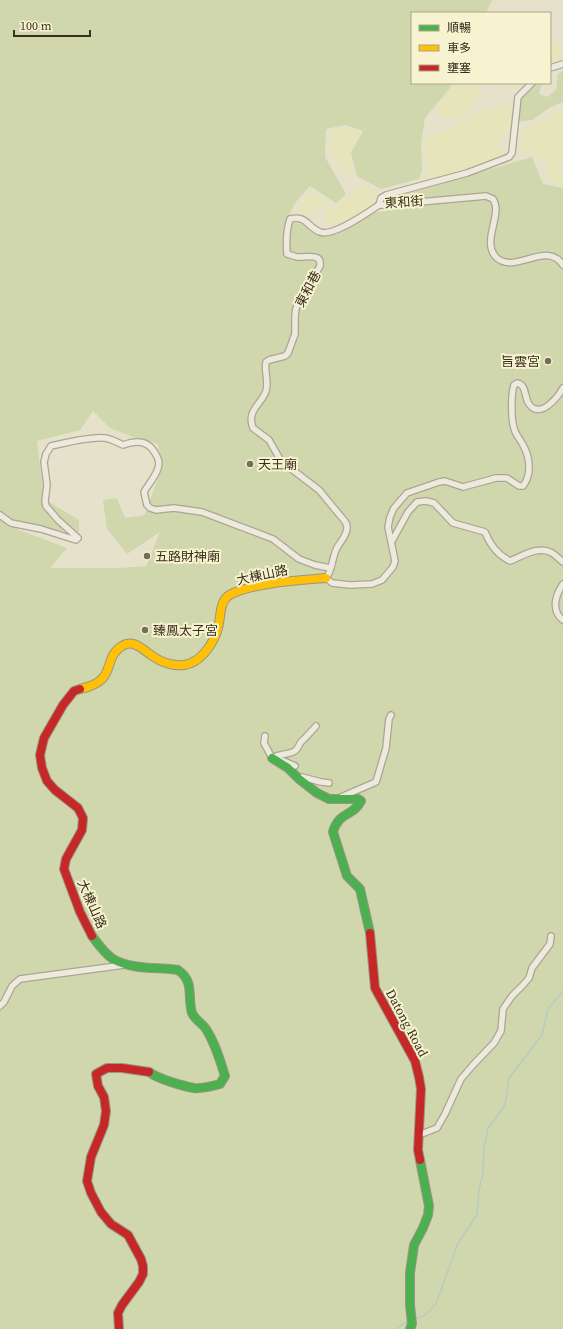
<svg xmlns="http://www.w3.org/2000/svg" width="563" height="1329" viewBox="0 0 563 1329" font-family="'Source Serif 4','Noto Sans TC',serif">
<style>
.farmland{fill:#e6e4ba}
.green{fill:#d0d7ac;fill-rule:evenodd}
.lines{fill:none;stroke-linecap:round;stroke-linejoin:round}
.stream{stroke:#b7cbc1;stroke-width:1.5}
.street-casing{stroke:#aaa595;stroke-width:8}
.fast-casing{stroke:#9a9484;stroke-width:10}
.slow-casing{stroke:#9a9484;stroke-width:10}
.jam-casing{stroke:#9a9484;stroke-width:10}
.street{stroke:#edeadd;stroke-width:5.5}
.fast{stroke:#4caf50;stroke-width:8}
.slow{stroke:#ffc107;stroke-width:8}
.jam{stroke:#c62828;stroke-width:8}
.poi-dot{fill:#756d59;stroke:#f7f2d0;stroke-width:1.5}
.labels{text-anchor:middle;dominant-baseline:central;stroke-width:4;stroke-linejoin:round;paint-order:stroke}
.street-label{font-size:13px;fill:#392e1c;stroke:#f7f2d0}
.poi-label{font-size:13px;fill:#392e1c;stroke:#f7f2d0;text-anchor:start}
</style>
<rect width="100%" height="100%" fill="#e5e1cb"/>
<g class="farmland">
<polygon points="550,43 563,46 563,60 550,65"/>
<polygon points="451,83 471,83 483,92 461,121 436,113"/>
<polygon points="495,83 524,83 521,88"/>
<polygon points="514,102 509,131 498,140 503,155 478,167 428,183 424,140 459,124 474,113"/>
<polygon points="563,108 563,166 560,170 563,185 551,182 546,163 535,155 521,151 519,131 541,122"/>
<polygon points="346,128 359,131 350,151 353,176 342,172 331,150 330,130"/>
<polygon points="365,185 379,191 368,210 354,218 342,223 322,223 326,209 342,203 352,192"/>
<polygon points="309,192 331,203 318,207 310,216 295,210"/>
</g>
<g class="green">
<path d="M 0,0 L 492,0 L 486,13 L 412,13 L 412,83 L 451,83 L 450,88 L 425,118 L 421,142 L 422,170 L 419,179 L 381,189 L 357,176 L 351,153 L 363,131 L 346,125 L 326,129 L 325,157 L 346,194 L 336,203 L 310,186 L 296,202 L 287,218 L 294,223 L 309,224 L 336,235 L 371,213 L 391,210 L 383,201 L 532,157 L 543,184 L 563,188 L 563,1329 L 0,1329 ZM 93,411 L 110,428 L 136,438 L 158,444 L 160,472 L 145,515 L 125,518 L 117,498 L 103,500 L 107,529 L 127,554 L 160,532 L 146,566 L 120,568 L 50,568 L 67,548 L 14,528 L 79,532 L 79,520 L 44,499 L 37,441 L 80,430 Z"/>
<polygon points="563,71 563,102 549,108 532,120 517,122 522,96 535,83 542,83 539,94 547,97 556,90 558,74"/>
</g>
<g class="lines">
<g class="stream">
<polyline points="415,1319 425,1315 436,1304 457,1245 477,1215 479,1190 483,1173 484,1148 488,1128 505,1105 509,1078 542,1035 548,1009 563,991"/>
<polyline points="396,1329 401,1325 408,1322"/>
</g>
<defs>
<g id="street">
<polyline points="550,68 563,64"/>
<path d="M 379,205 C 367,213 333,237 320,232 C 307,227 307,215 290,219 C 286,231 286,241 287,254 C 290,255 294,256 297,257 C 306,258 322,252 320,266 L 296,308 L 295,316 L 295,334 L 288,353 L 285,356 L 269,360 L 266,362 C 264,371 269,381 266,391 C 262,404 246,410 253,428 L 269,440 L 281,461 L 319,490 L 343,519 C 345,521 347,525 347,527 C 348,535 338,544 336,550 C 332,559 332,571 326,578 L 332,583 L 350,585 L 372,584 L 382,580 L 393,567 L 395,561 L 388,527 L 390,517 L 394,508 L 407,493 L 439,482 L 445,481 L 463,487 L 496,478 L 507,478 L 519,486 L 523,486 C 532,475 530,457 523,445 C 520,439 515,434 514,428 C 511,419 511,394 514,385 L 517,383 C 527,385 524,397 529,404 C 540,420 558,397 563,388"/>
<path d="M 379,205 L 387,205 L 486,196 L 493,199 C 503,214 482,240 495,256 C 513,277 546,239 563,265"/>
<polyline points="379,205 381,198 386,195 467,173 509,157 512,153 513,143 518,97 532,83"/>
<path d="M 0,515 L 11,523 L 41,529 L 76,540 L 78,538 L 58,520 L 46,506 L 45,501 L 47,485 L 44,462 L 46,454 L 51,446 C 65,443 91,436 105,438 C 111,439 117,442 123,445 C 136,440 148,440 155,453 C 158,458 160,462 158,468 C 156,476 148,485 144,492 L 147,505 L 150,508 L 156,510 L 174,508 L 202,512 L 273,539 L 299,559 L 315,565 L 330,568"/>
<path d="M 392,541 L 408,512 L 417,502 L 426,501 L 434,503 L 453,523 L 485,532 C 490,545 498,555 510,561 C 522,556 538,546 550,552 C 555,554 559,559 563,562"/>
<path d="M 563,584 C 555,595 551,611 563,620"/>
<polyline points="265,736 264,743 272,758 277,758 295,766"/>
<path d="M 272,758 C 281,753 286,755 293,752 C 298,750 298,746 301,742 C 306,737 311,732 316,726"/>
<polyline points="299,779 302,777 321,782 329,783"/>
<polyline points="341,797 376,782 386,748 389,719 391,715"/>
<polyline points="0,1006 4,1002 12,986 20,979 124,965"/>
<polyline points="419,1135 437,1128 445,1114 461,1079 473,1065 494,1043 501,1031 503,1009 512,996 523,985 529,978 532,968 550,944 551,936"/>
</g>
<g id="fast">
<path d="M 272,758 L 288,768 L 299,779 L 317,793 L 329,799 L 358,799 L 361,801 C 354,816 338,812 333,832 L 347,876 L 360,889 L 370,933"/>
<path d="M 92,936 C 98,944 105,954 113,959 C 132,970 158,967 178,970 C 195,982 187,996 192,1013 C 195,1020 202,1023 206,1029 C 215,1043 220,1060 225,1076 L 220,1084 C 212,1086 203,1089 194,1088 C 183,1086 158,1079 149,1072"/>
<polyline points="410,1329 412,1324 410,1305 410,1273 414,1245 423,1228 428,1215 429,1206 420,1160"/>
</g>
<path id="slow" d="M 80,689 C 119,681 101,659 122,646 C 134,638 144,651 154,657 C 164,664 180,668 191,663 C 204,658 215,640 218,628 C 221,618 219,603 228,596 C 247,583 302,580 326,578"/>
<g id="jam">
<polyline points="80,689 74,691 63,705 44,738 40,755 42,768 47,781 55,790 78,808 83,818 82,830 66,859 64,869 80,912 92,936"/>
<polyline points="370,933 375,988 415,1061 419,1077 421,1089 418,1150 420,1160"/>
<polyline points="119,1329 118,1313 122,1305 139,1282 143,1274 143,1266 141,1259 128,1235 111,1224 101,1212 91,1193 87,1181 91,1157 104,1125 106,1111 104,1097 98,1086 96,1074 107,1068 122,1068 149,1072"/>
</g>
</defs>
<use href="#street" class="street-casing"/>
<use href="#fast" class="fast-casing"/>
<use href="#slow" class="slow-casing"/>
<use href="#jam" class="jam-casing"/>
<use href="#street" class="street"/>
<use href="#fast" class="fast"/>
<use href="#slow" class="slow"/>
<use href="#jam" class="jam"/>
</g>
<g class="poi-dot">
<circle cx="548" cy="361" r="4"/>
<circle cx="250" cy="464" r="4"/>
<circle cx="147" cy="556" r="4"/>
<circle cx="145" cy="630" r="4"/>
</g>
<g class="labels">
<g class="street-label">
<text transform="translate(404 202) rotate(-4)">東和街</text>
<text transform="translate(308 289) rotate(-62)">東和巷</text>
<text transform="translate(262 575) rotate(-12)">大棟山路</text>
<text transform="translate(92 904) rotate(66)">大棟山路</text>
<text transform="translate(407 1023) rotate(62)">Datong Road</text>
</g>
<g class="poi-label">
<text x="540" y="361" text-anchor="end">旨雲宮</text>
<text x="258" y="464">天王廟</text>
<text x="155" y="556">五路財神廟</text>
<text x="153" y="630">臻鳳太子宮</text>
</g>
</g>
<rect x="411" y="12" width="140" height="72" fill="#f7f2d0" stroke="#aba488"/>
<rect x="419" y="25" width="20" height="6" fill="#4caf50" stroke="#aba488"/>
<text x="447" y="32" font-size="12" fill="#392e1c">順暢</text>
<rect x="419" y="45" width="20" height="6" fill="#ffc107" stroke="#aba488"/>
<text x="447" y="52" font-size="12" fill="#392e1c">車多</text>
<rect x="419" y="65" width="20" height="6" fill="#c62828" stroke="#aba488"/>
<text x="447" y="72" font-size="12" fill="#392e1c">壅塞</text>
<path d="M14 30v6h76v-6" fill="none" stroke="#392e1c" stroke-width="2"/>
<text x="20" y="30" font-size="12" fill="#392e1c" stroke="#f7f2d0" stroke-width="3" paint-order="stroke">100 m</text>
</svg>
